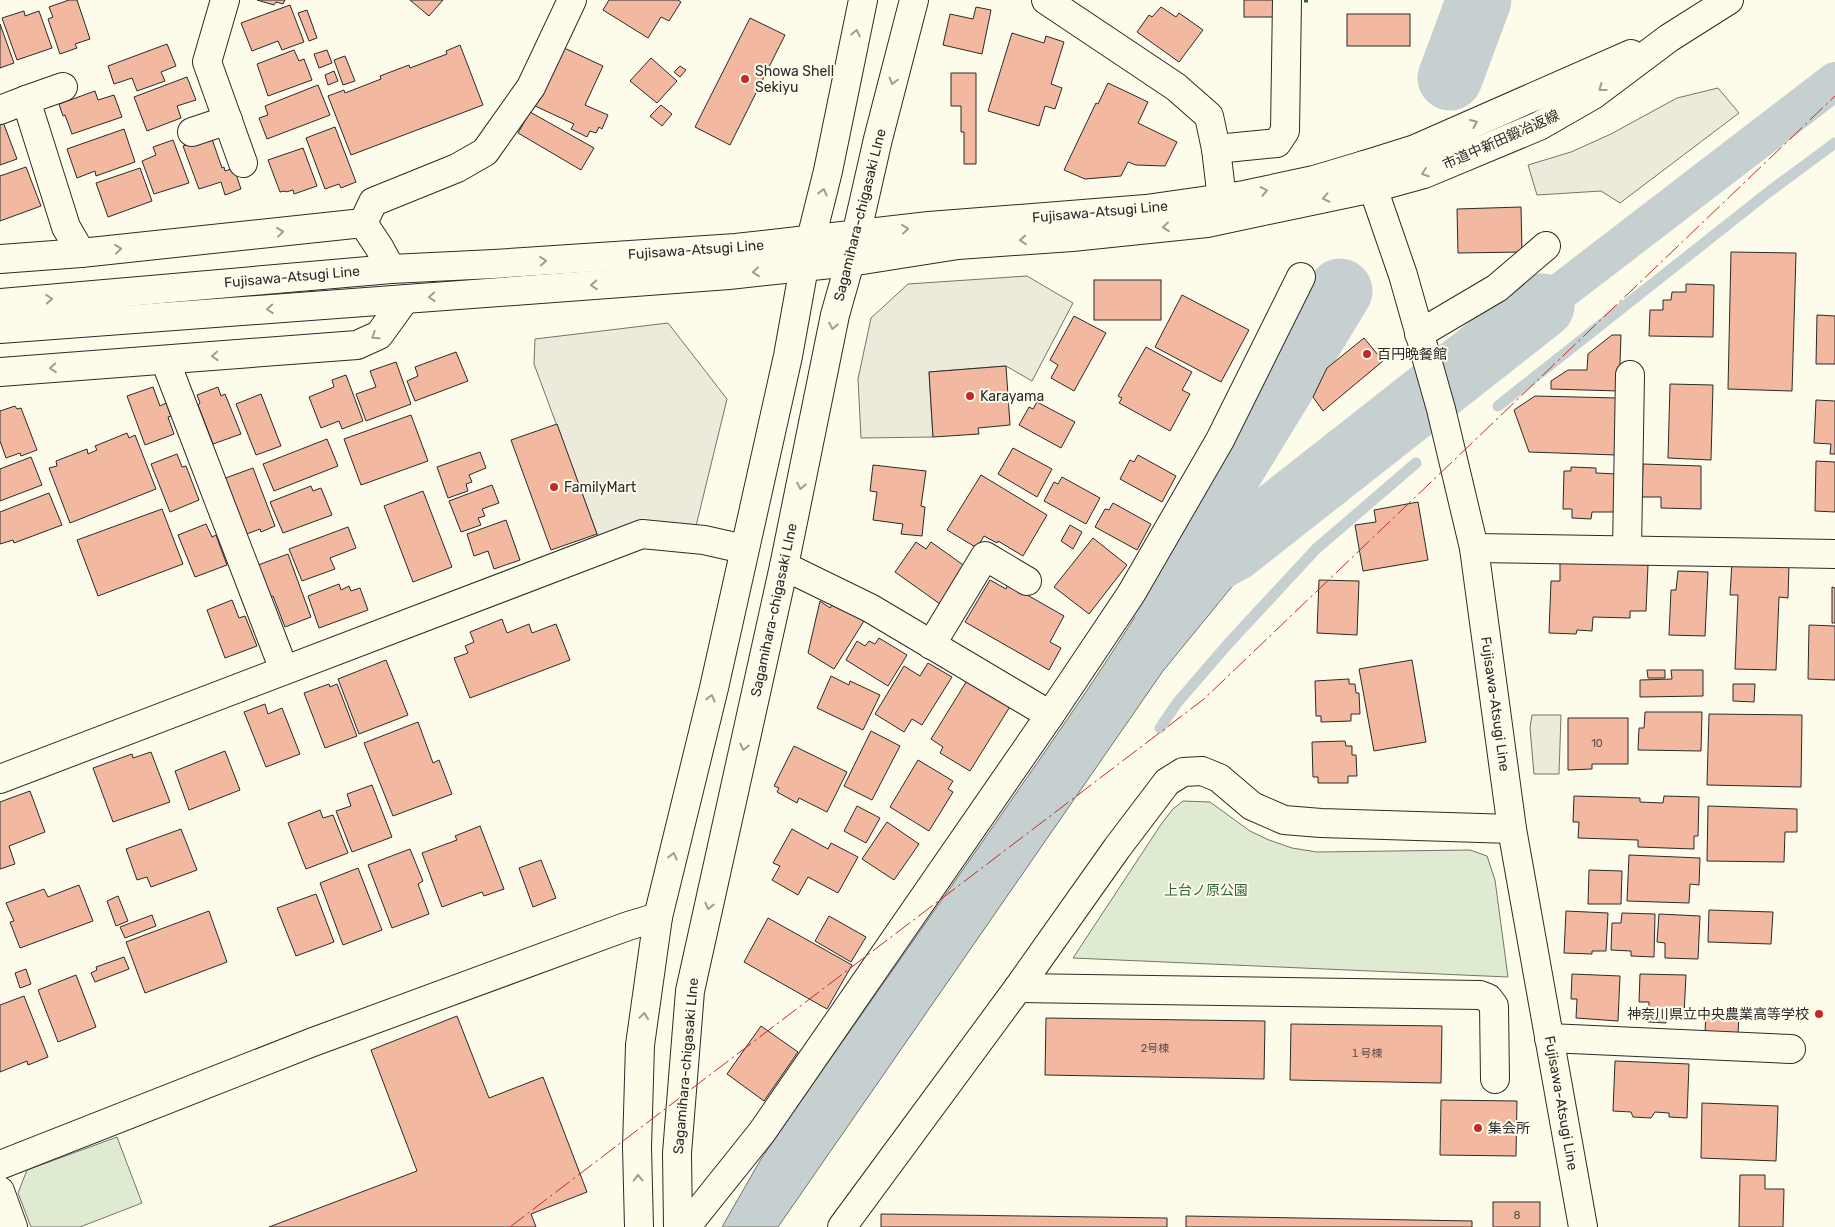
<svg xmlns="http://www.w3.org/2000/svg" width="1835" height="1227" viewBox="0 0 1835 1227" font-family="Rubik,'Noto Sans JP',sans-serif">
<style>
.green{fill:#deebd1;stroke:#74746e}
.parking{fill:#eceadb;stroke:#74746e}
.water{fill:#c7d0d0;stroke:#74746e}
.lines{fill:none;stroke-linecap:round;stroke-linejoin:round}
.stream{stroke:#c7d0d0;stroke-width:11}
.canal{stroke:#c7d0d0;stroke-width:38}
.river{stroke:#c7d0d0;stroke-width:65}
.building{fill:#f2b8a0;stroke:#2b2b2b}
.minor-casing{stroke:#2b2b2b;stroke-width:30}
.major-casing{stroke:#2b2b2b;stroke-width:30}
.minor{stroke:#fdfbea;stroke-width:28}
.major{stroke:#fdfbea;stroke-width:28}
.hedge{stroke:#34623c;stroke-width:4;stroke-dasharray:2.5 4;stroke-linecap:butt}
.power{stroke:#c62828;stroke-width:1;stroke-dasharray:18 4 2.5 4;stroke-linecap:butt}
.oneway{stroke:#9e9d94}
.poi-dot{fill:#c62828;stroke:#fdfbea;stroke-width:2}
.labels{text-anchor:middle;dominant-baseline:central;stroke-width:4;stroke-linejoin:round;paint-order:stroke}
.number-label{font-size:11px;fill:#5d4e48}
.poi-label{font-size:14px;fill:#2b2b2b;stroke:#fdfbea;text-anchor:start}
.street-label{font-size:14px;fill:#2b2b2b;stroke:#fdfbea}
.park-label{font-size:14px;fill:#34623c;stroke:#fdfbea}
</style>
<rect width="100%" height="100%" fill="#fdfbea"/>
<g class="green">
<polygon points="1183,801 1210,802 1250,831 1269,840 1292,848 1317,852 1470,850 1487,856 1495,880 1508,977 1073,958 1162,823 1173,809"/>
<polygon points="117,1137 142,1203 80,1227 31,1227 18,1193 27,1170"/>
</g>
<g class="parking">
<polygon points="1718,88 1739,113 1620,203 1601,191 1537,195 1528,165 1571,152 1611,134 1677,98"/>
<polygon points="1027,276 1073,303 1032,381 1006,366 929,372 933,437 861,438 858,379 871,318 908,284"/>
<polygon points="668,323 727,399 696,526 600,542 534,364 535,339"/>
<polygon points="1532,715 1561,715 1559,774 1534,774 1530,728"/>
</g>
<path class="water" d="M 1193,517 C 1222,526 1236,533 1261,551 L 1163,671 L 778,1227 L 722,1227 L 761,1159 C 843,1040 926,923 1008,805 C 1073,711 1140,617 1193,517 Z"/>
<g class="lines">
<g class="stream">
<polyline points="1498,406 1770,191 1835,143"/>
<polyline points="1160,728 1177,703 1227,645 1316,549 1416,463"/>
</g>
<polyline class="canal" points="1542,306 1835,81"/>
<g class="river">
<polyline points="1450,78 1479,0"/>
<polyline points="1175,581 1233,549 1542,306"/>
<polyline points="1163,600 1175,581 1201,519 1340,291"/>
</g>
</g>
<g class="building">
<polygon points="69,0 77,0 90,39 75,44 77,48 60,54 48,19 53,17 49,7"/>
<polygon points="257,0 285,0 283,4 276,2 274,5"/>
<polygon points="410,0 443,0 429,16"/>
<polygon points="609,0 678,0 681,2 669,21 661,17 648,38 603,10"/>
<rect x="1244" y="0" width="30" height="17"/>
<polygon points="290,5 304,42 282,50 278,41 252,51 241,23"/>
<polygon points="976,7 991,10 982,54 943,45 950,14 973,19"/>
<polygon points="1161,7 1176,17 1179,13 1203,30 1179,62 1137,32 1149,15 1152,17"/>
<polygon points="307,10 317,38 309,41 298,13"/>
<polygon points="24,11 25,16 39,11 52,48 17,60 2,18"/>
<rect x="1347" y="14" width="63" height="32"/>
<polygon points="750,18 785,35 730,145 695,127"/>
<polygon points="0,24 14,63 0,68"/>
<polygon points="1012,33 1044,43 1046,36 1064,42 1051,84 1062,88 1055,109 1045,106 1039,126 988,111"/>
<polygon points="167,44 176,66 161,72 165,81 137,91 132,78 114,84 108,66"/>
<polygon points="460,45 483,105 351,155 328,96 344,90 345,93 381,79 380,76 409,65 410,68 447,54 446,51"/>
<polygon points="560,46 603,66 585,105 608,115 602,129 599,127 596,133 590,131 587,137 571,129 574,124 533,105"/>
<polygon points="294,50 299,61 304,59 312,80 268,96 257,64"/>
<polygon points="327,50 332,63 319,68 314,54"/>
<polygon points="345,56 355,81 343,85 334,60"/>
<polygon points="651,58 677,81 657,103 630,81"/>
<polygon points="680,66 686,70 680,77 674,72"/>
<polygon points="334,71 338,81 328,85 325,75"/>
<polygon points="951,73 976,73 976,164 964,164 964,132 961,132 961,106 951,106"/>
<polygon points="187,77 196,100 177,106 181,118 147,131 134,97"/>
<polygon points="1108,83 1148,102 1138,123 1177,142 1165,166 1136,165 1128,162 1121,176 1085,179 1064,170 1096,103 1098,104"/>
<polygon points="318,85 330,115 267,139 259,118 268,115 265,106"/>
<polygon points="95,91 98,100 114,95 122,117 72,134 65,115 63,116 59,104"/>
<polygon points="661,105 672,114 662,126 650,116"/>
<polygon points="530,112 594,148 581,170 518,133"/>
<polygon points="3,122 17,159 0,165 0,124"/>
<polygon points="335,127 356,182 341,188 339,184 325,189 306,138"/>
<polygon points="124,129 135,162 96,176 95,171 77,178 67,149"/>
<polygon points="211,136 222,168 224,167 225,171 234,168 241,189 225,195 221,182 199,189 183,146"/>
<polygon points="173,140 189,183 154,194 142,161 156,155 153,147"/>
<polygon points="303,148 317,186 294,194 293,190 286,192 285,191 280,192 268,160"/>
<polygon points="26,167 41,206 0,221 0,176"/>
<polygon points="140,168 152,201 108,217 96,183"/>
<polygon points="1521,207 1522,252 1458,253 1457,209"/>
<polygon points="1731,252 1796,253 1792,391 1728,389"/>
<rect x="1094" y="280" width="67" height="40"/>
<polygon points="1686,284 1714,285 1713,337 1649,336 1650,310 1663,310 1663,300 1671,300 1672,292 1686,292"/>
<polygon points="1182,295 1249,330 1221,382 1155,347"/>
<polygon points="1817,315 1835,316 1835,364 1816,364"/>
<polygon points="1074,316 1106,333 1074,391 1051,378 1058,365 1050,360"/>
<polygon points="1612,335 1621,335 1619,391 1551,389 1551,381 1568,370 1587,370 1588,354"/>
<polygon points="1364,338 1383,361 1323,411 1313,397 1327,368"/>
<polygon points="1146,347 1192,372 1182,390 1190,394 1170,431 1119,403 1122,398 1118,396"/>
<polygon points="456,352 468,381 415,401 407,381 418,376 415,367"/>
<polygon points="396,362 411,404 366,421 356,394 376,387 370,371"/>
<polygon points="1006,366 1010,425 978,428 979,434 933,437 929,372"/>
<polygon points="346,375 363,421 342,429 339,421 321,428 309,397 334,387 332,380"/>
<polygon points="1670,384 1713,385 1711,460 1668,458"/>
<polygon points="153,387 160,406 166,403 171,416 168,417 174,434 145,445 127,396"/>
<polygon points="218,387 221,396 225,394 241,434 213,444 198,405 200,403 197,395"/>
<polygon points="261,394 281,446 256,455 236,404"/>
<polygon points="1535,396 1618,398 1616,455 1529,452 1514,410"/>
<polygon points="1816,400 1835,401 1835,454 1830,454 1831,444 1814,443"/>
<polygon points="1037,402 1075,422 1061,448 1019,425 1029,407 1033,409"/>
<polygon points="15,406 17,409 21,408 37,450 21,456 20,453 6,458 0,441 0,411"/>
<polygon points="411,415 428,461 361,485 344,439"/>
<polygon points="557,424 597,534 551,550 511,440"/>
<polygon points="127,433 129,438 135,435 156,489 70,523 49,468 57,466 56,461 87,449 88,454 97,450 95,446"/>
<polygon points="327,439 338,466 274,491 263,464"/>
<polygon points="1013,448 1052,469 1037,497 998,474"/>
<polygon points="480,452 486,468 469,475 472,482 466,484 468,491 448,498 437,467"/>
<polygon points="177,454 182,467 186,466 199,500 170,512 151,464"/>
<polygon points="1138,455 1176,476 1162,502 1120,479 1130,460 1134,462"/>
<polygon points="31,457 42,485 0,501 0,469"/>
<polygon points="1816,461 1835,462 1835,512 1815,511"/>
<polygon points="1643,464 1701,466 1701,509 1661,508 1661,497 1642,497"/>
<polygon points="873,465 926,471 921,506 925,507 922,536 901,534 903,524 873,520 877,492 870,491"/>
<polygon points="1571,467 1596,468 1596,473 1617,474 1616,512 1592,512 1591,519 1572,518 1572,509 1563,509 1564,471 1571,471"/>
<polygon points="253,468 275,526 261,532 260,529 244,535 223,479"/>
<polygon points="981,475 1047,515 1023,556 998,541 997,543 984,536 977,548 947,530"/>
<polygon points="1062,477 1100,498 1086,524 1044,501 1054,482 1058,484"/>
<polygon points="492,485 499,503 482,509 485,516 478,518 481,525 461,532 449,501"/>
<polygon points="311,486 313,491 321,488 332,515 283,533 270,502"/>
<polygon points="423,491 452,567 413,582 384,506"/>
<polygon points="49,493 62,525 14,543 13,540 0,544 0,512"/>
<polygon points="1418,502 1428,560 1363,571 1355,525 1376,522 1374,510"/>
<polygon points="1113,503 1151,524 1137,550 1095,527 1105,509 1109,510"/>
<polygon points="162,509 183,564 98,596 77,540"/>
<polygon points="506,520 520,560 494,569 488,551 474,556 467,534"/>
<polygon points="206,524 212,537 216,535 227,565 195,577 178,535"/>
<polygon points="1070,525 1082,532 1073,549 1061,541"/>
<polygon points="348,527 356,548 330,558 335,569 302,581 289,549"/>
<polygon points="1093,538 1127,565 1089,614 1054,587"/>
<polygon points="916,542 926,549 931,542 966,567 940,604 895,572"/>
<polygon points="288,554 311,617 285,627 273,596 269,597 258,565"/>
<polygon points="1560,562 1648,565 1646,611 1630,611 1630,618 1593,617 1592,631 1577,630 1576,634 1549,633 1551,581 1560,581"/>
<polygon points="1732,562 1789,564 1788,598 1779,597 1776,670 1735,669 1738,595 1730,595"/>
<polygon points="1678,571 1708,572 1705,636 1669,635 1671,590 1676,590"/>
<polygon points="990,580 1006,589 1008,584 1064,616 1050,642 1061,648 1049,670 965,622"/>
<polygon points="1319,580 1359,581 1357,635 1317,633"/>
<polygon points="339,584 341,590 349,586 351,591 360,588 368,610 319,628 308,596"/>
<polygon points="1832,587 1835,588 1835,623 1832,623"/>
<polygon points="232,600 239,618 245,616 257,646 225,658 207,610"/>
<polygon points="820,601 830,608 834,602 864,621 834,669 808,653"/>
<polygon points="502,619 507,633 529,624 532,633 556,624 570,660 470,698 454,658 468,653 465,646 474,642 470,632"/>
<polygon points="1809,625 1835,626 1835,680 1808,679"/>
<polygon points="879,638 907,655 888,686 846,660 857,641 865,646 869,641 875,644"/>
<polygon points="386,660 408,715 359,734 338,679"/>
<polygon points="1412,660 1426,742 1374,751 1359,669"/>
<polygon points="928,663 952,677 922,725 912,719 904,732 875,714 904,666 920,676"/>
<polygon points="1647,670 1665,670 1665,678 1648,678"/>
<polygon points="1671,670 1703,670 1703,696 1640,697 1640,680 1672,679"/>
<polygon points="831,676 849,685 850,681 880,695 863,730 817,708"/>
<polygon points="968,679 1011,705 970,771 940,753 943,747 931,739"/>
<polygon points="1349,679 1349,684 1355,684 1356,693 1359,693 1360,714 1351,714 1351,721 1321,722 1321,716 1316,716 1315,681"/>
<polygon points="329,684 330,687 337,684 357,736 325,748 304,693"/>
<polygon points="1733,684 1755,684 1754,702 1733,701"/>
<polygon points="265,704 268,714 282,708 300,754 266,767 244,712"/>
<polygon points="1645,712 1702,712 1701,751 1638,750 1639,728 1644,728"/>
<polygon points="1709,714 1802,715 1801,787 1707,785"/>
<polygon points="1568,718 1628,718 1628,764 1592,764 1592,769 1568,770"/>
<polygon points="418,722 433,763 439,760 452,794 393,816 364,743"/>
<polygon points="871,731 900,746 872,800 844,786"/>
<polygon points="1345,741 1346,746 1352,746 1352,755 1356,755 1357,776 1348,776 1348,783 1318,783 1318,777 1313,777 1312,742"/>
<polygon points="794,746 847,772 827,812 799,798 797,803 777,792 779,788 774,786"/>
<polygon points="225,751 240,790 189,810 175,771"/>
<polygon points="151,752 170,802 113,822 93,768 132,754 133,758"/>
<polygon points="918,760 953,781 948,789 953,792 929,831 890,807"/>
<polygon points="372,785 392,837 352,852 336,811 351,806 347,794"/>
<polygon points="30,791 45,832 9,846 15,864 0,869 0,802"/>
<polygon points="1574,796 1640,798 1640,802 1663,803 1664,796 1699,797 1698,836 1694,836 1694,849 1638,847 1638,840 1578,838 1579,822 1573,822"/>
<polygon points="857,806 880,818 866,843 844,831"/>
<polygon points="1708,806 1797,809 1797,832 1785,832 1784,862 1707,861"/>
<polygon points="320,810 323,818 333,815 348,853 306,869 288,823"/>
<polygon points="887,822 919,844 894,880 862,859"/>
<polygon points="480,826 504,889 484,896 482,892 442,907 422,853 457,840 455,836"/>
<polygon points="181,829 197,870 151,887 147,877 137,880 126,849"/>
<polygon points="792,829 828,849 831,843 858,857 838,893 808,877 798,895 772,880 780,866 773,863"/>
<polygon points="410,849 423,881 418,884 429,914 392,928 368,865"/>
<polygon points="1629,855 1700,858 1699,885 1690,884 1689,903 1627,901"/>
<polygon points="541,860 556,898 533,907 519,868"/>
<polygon points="358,868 382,930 343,945 320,883"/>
<polygon points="1589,870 1622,871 1621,904 1588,904"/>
<polygon points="79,885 93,921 20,948 10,922 14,921 6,903 44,889 48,897"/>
<polygon points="316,894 334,942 296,956 277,908"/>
<polygon points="118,896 128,921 116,926 107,901"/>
<polygon points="1709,910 1773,912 1771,944 1708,942"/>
<polygon points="209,911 227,962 145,993 126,942"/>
<polygon points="1566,911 1608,913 1606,951 1592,951 1592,954 1564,953"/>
<polygon points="1622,913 1655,914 1654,957 1631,956 1631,951 1611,950 1612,923 1621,923"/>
<polygon points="1659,914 1700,916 1698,959 1665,958 1665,943 1657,942"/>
<polygon points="152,915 156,926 125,938 120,927"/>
<polygon points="829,916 866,937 851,962 815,941"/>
<polygon points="768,918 852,965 827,1009 744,962"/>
<polygon points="124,957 129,969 95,982 91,973 97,970 96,967"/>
<polygon points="26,969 31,984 20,988 15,973"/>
<polygon points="1572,974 1620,976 1618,1021 1576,1018 1577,999 1571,999"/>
<polygon points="1640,974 1686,975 1684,1015 1666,1014 1666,1023 1648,1022 1649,1002 1639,1002"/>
<polygon points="76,975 96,1027 58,1042 38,990"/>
<polygon points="24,996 48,1057 28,1065 27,1061 0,1072 0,1005"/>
<polygon points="1706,1012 1739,1014 1738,1035 1705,1033"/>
<polygon points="457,1016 489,1098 543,1077 587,1192 531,1214 536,1227 269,1227 417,1171 371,1050"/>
<polygon points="1046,1018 1265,1021 1264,1079 1045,1075"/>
<polygon points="1291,1024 1442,1026 1441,1083 1290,1080"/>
<polygon points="761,1026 798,1052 764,1101 727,1074"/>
<polygon points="1615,1061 1689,1064 1687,1118 1669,1117 1669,1113 1655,1112 1651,1118 1633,1117 1631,1112 1613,1111"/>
<polygon points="1441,1100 1517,1101 1516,1156 1440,1155"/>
<polygon points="1702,1103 1778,1106 1776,1161 1701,1158"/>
<polygon points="1740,1175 1765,1175 1765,1189 1784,1189 1783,1227 1739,1227"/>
<rect x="1493" y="1202" width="47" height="25"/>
<polygon points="881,1214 1167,1218 1167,1227 881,1227"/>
<polygon points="1186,1216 1472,1221 1472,1227 1186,1227"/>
</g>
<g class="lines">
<defs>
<g id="minor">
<polyline points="225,0 207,62 243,163"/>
<polyline points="1046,0 1176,87 1209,116 1216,149 1222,199"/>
<polyline points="63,87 26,100 66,227 81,253"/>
<polyline points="0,110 26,100"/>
<polyline points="192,132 228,120"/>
<polyline points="1216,149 1277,143 1285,131 1287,0"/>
<polyline points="1364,165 1415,149 1631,54"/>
<polyline points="1373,188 1424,174 1539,126 1593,95 1669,38 1729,0"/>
<polyline points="363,223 373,202 457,168 485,152 531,87 572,0"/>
<polyline points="0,259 81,253 363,223 379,247 391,269"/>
<polyline points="1419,334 1497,288 1546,246"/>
<polyline points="165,360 284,670"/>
<polyline points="0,372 357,345 379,335 405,299"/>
<polyline points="1474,548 1835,554"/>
<polyline points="1627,550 1630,375"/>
<polyline points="784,566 870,608 1050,715"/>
<polyline points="931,645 985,556 1027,581"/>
<polyline points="0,779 642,534 704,540 744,549"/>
<polyline points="1018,988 1480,995 1488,998 1494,1006 1495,1079"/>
<polyline points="1549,1038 1791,1049"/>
<polyline points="0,1165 313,1042 628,926 658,917"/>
<polyline points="0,1191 13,1227"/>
<polyline points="686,1227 762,1132 1050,715 1131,594 1220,440 1301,277"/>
<polyline points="842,1227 1018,988 1117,848 1167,782 1183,772 1202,771 1219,778 1252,806 1284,820 1321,823 1512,829"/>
</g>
<g id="major">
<polyline points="0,303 391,269 494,264 736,248 929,226 1146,209 1244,195 1314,180 1364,165 1373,188 1403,275 1441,409 1474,548 1512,829 1583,1227"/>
<polyline points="0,329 729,275 850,262 958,245 1072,237 1207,223 1373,188"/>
<polyline points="639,1227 637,1147 640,1045 658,917 714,688 788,356 804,267 828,171 863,0"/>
<polyline points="678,1227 677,1153 690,991 784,566 835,315 850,262 878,139 914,0"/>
</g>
</defs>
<use href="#minor" class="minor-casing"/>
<use href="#major" class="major-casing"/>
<use href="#minor" class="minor"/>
<use href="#major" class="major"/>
<polyline class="hedge" points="1306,0 1306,5"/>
<polyline class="power" points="510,1227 1204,699 1835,96"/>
</g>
<defs><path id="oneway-chevron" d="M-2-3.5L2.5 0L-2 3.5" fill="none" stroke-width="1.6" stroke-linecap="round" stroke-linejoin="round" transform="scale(1.25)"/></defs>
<g class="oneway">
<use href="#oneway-chevron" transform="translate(856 33) rotate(-78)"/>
<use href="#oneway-chevron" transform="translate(893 81) rotate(105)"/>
<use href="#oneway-chevron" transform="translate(1602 88) rotate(143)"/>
<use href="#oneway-chevron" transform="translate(1474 123) rotate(-24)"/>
<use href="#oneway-chevron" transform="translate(1425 173) rotate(161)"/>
<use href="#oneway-chevron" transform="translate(1264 191) rotate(-11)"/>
<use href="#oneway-chevron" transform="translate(823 192) rotate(-76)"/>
<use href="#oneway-chevron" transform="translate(1326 198) rotate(168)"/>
<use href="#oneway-chevron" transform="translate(1166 227) rotate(174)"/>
<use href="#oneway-chevron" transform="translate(905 229) rotate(-6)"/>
<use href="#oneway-chevron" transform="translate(280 232) rotate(-6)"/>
<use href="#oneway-chevron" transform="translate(1023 240) rotate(176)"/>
<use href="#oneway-chevron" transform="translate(118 249) rotate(-6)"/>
<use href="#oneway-chevron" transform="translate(543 261) rotate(-4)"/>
<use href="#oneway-chevron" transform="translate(756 272) rotate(174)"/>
<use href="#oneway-chevron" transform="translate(594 285) rotate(176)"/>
<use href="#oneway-chevron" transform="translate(432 297) rotate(176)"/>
<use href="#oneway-chevron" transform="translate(49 299) rotate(-5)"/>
<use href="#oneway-chevron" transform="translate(270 309) rotate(176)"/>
<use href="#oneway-chevron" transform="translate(833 326) rotate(101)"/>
<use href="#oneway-chevron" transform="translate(375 336) rotate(147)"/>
<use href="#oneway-chevron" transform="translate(215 356) rotate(176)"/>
<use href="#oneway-chevron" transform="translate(53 368) rotate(176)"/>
<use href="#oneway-chevron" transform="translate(801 486) rotate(101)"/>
<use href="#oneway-chevron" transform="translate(711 698) rotate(-76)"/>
<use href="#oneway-chevron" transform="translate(744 747) rotate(103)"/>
<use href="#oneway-chevron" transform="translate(673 856) rotate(-76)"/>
<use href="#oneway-chevron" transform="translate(709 906) rotate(103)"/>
<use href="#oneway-chevron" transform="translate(644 1016) rotate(-82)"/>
<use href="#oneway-chevron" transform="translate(638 1178) rotate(-91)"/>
</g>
<g class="poi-dot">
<circle cx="745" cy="79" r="5"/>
<circle cx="1367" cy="354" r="5"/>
<circle cx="970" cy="396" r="5"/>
<circle cx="554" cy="487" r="5"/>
<circle cx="1819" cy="1014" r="5"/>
<circle cx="1478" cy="1128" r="5"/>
</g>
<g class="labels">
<g class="number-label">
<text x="1597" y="743">10</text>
<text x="1155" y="1048">2号棟</text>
<text x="1366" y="1053">１号棟</text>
<text x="1517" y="1215">8</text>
</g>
<g class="poi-label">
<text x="755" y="71">Showa Shell<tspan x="755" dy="16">Sekiyu</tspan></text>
<text x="1377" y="354">百円晩餐館</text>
<text x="980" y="396">Karayama</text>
<text x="564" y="487">FamilyMart</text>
<text x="1809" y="1014" text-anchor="end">神奈川県立中央農業高等学校</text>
<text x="1488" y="1128">集会所</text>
</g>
<g class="street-label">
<text transform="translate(1501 140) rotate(-24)">市道中新田鍛冶返線</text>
<text transform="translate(1100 212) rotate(-5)">Fujisawa-Atsugi Line</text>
<text transform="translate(860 215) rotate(-76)">Sagamihara-chigasaki LIne</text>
<text transform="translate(696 250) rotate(-4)">Fujisawa-Atsugi Line</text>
<text transform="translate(292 277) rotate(-5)">Fujisawa-Atsugi Line</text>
<text transform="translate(774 610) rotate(-78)">Sagamihara-chigasaki LIne</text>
<text transform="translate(1495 704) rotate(82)">Fujisawa-Atsugi Line</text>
<text transform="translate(686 1066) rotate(-85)">Sagamihara-chigasaki LIne</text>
<text transform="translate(1561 1103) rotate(80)">Fujisawa-Atsugi Line</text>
</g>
<g class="park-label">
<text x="1206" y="890">上台ノ原公園</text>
</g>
</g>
</svg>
